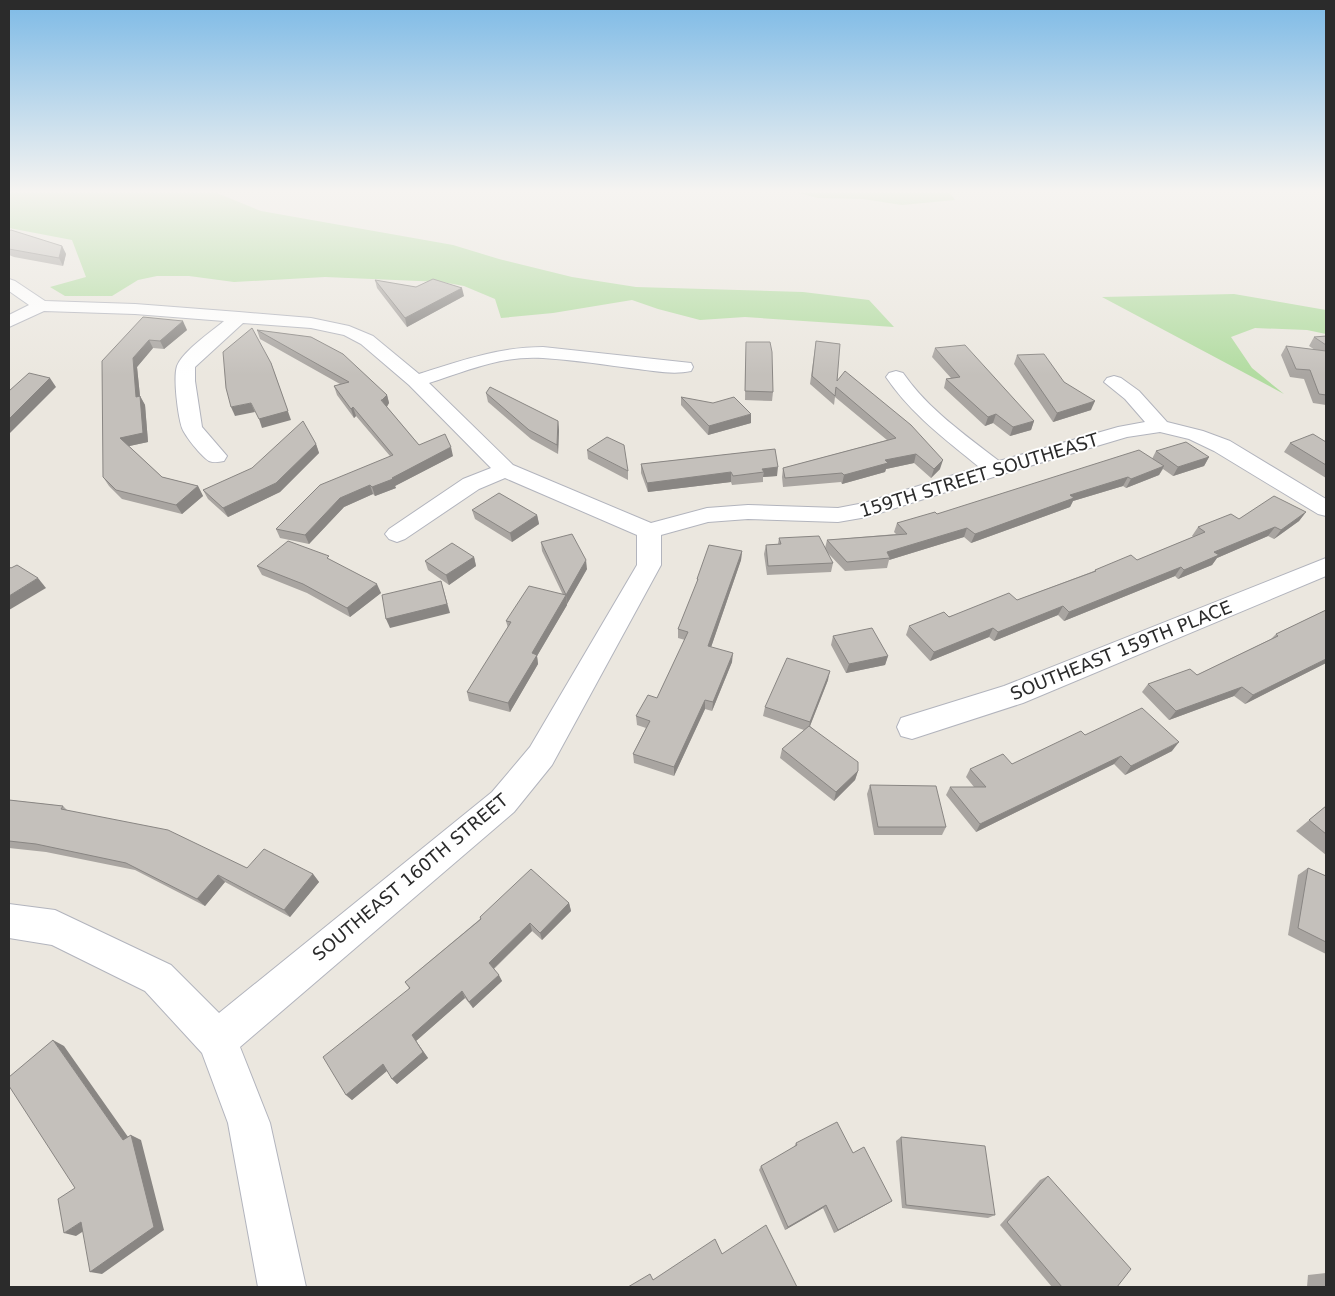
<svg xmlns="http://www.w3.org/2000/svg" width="1335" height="1296" viewBox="0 0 1335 1296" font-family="'DejaVu Sans',sans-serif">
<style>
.green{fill:#b2dca1}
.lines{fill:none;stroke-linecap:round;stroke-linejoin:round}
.street-casing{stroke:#b2b4bd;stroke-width:2}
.street{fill:#fff;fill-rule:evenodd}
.wall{fill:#a9a5a1}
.shaded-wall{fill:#898683}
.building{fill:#c4c0bb;stroke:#898683}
.labels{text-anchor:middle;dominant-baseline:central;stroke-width:4;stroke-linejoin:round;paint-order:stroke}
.street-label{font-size:18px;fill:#2b2b2b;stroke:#fff}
</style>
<rect width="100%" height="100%" fill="#ebe7df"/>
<g class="green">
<polygon points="9,193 217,193 261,211 453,245 499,259 572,277 636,287 803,292 869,300 894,327 745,317 700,320 658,309 632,300 553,313 501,318 495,299 464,286 442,282 325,277 234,282 189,276 157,276 138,280 112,296 65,296 50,287 86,277 72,240 9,228"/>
<polygon points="798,193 950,193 955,200 902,205 863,199 818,198"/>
<polygon points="1234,294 1326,310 1326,334 1307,330 1255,328 1231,337 1252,368 1284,394 1102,297"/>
</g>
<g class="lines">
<defs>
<g id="street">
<path d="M 9,279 L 15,281 L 45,301 L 135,304 L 239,312 L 311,318 L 349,326 L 373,336 L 419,374 C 460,361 499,347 543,347 L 691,363 L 693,367 L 691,371 C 674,375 654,371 638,369 C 606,365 575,360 543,358 C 503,355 466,371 429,383 L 513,465 L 651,523 L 707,508 L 748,505 L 838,508 L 864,503 L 979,467 C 945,439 911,414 886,377 L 889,373 L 896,371 L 903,373 C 928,409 964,434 999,461 L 1118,427 L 1145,422 L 1125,399 L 1104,382 L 1107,378 L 1114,376 L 1121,378 L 1139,391 L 1167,422 L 1203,431 L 1230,441 L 1326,499 L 1326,516 L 1318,514 L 1214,451 L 1189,439 L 1160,432 L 1127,437 L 1003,474 L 867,517 L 838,522 L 748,519 L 708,522 L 661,535 L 661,565 L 552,765 L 514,812 L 240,1047 L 270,1123 L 306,1287 L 258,1287 L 228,1123 L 202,1053 L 145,991 L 52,945 L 9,938 L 9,904 L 55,910 L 171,965 L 219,1013 L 492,792 L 530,747 L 637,565 L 637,535 L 505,478 L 479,489 L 405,539 L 397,542 L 389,539 L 385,534 L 389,529 L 463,479 L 491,468 L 409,385 L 361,344 L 344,335 L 311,328 L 243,323 L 195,367 L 195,381 L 202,427 L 227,456 L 224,461 C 219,462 214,463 209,461 C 201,456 185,436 182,428 C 178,416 173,378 177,366 C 183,351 211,332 224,321 L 135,314 L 44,311 L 9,327 L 9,315 L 29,305 L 9,291 Z"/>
<polygon points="1326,558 1326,576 1023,703 912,739 901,736 897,727 901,718 1004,686"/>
</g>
</defs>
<use href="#street" class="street-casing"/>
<use href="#street" class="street"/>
</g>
<g class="wall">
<polygon points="9,231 62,246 66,254 63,266 14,257 9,255"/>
<polygon points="375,280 464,296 407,327 377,288"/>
<polygon points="143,317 187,330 164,349 153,348 137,367 140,396 145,405 148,442 129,446 162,477 198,486 203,496 182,514 122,499 109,486 103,477"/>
<polygon points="257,330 387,395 389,403 387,407 419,445 453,456 395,486 396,488 375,496 373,494 344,507 309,544 280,538 276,529 390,456 356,416 354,418 337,395 334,386 340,384 260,339"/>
<polygon points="1326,336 1326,405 1313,403 1304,379 1290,377 1281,355 1286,346 1315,350 1309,346 1314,337"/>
<polygon points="816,341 837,381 940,469 931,478 914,463 886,469 885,472 842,484 841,482 783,487 782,477 783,468 887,440 835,397 834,405 810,384"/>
<polygon points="746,342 773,392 772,401 745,400"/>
<polygon points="935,348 1034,421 1031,430 1010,436 993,423 985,426 944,388 946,379 951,378 932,357"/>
<polygon points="1017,355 1064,382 1091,410 1053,422 1014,364"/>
<polygon points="486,393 558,421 559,430 558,454 531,439 488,402"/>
<polygon points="681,397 751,423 708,435 681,405"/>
<polygon points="1326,442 1326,478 1284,452 1290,443"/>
<polygon points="316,444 319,453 280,492 228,517 208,499 203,490"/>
<polygon points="775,449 777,476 763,477 763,482 732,485 731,482 648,492 641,473 641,464"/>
<polygon points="587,450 628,471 628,480 588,459"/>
<polygon points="1156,451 1209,457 1204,466 1173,476 1163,469 1159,475 1126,488 1123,486 1073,501 1070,507 971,543 964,537 889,560 887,568 845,571 826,551 833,563 831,572 767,575 764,554 766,545 778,544 779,538 825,548 827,540 896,534 894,532 897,523 937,514 1152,459"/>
<polygon points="472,510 537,515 539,524 512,542 475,519"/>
<polygon points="1306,512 1299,521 1274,539 1268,536 1217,558 1212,565 1178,579 1175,576 1064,621 1058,615 994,641 989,637 930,661 906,635 909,626 1017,600 1094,571 1095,570 1137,560 1193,537 1192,536 1198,527 1239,519"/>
<polygon points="541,542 587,569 567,604 567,603 567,605 537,656 538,664 510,712 469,701 467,692 508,628 506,621 563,595 542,551"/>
<polygon points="742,551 741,560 711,647 732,662 712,711 705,709 674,776 634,763 633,754 646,728 637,725 636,716 657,698 685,640 678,638 678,629 697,584 697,579"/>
<polygon points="474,557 476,566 449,585 428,570 425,561"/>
<polygon points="330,560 381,593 350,617 307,593 262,575 257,566"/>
<polygon points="1326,610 1326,663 1245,704 1234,696 1169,720 1142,692 1148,684 1197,675 1271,639 1276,634"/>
<polygon points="833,636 888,656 885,665 846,673 831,645"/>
<polygon points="828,680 810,726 858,771 855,780 834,801 780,758 782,749 804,730 763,716 765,707"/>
<polygon points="1085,735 1172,751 1125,775 1114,764 976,832 946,795 950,787 974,787 966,777 970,769 1012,764"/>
<polygon points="870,785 946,827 942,835 874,835 867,794"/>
<polygon points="9,800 63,806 67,810 247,868 313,874 319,882 290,917 225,882 205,906 135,870 46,852 9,848"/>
<polygon points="1326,806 1326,855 1296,831"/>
<polygon points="1308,868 1326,876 1326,954 1288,935 1298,875"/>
<polygon points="569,903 571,911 542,940 532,931 494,969 502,981 473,1008 465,998 416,1041 428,1058 397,1084 392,1079 387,1071 352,1100 346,1095 409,988 405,982 480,919 480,917"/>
<polygon points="901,1137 995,1215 988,1218 902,1208 896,1141"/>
<polygon points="796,1143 853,1153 892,1201 887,1204 834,1233 823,1208 785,1230 759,1170 761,1166 794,1147"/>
<polygon points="1048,1176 1117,1287 1052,1287 1000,1225 1040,1180"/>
<polygon points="1326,1273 1326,1287 1307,1287 1308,1275"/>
</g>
<g class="shaded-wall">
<polygon points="62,246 66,254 63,266 59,258"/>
<polygon points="462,288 464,296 407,327 405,318"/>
<polygon points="183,321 187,330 164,349 160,341"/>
<polygon points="149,340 153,348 137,367 141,406 136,397 133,358"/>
<polygon points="271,363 291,420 262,428 259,419"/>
<polygon points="50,378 56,387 9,434 9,419"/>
<polygon points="387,395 389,403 385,409 382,400"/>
<polygon points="140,396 145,405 148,442 125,447 120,438"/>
<polygon points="1095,401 1091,410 1053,422 1057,413"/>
<polygon points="251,403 255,412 235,416 231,407"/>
<polygon points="353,407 356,416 354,418 351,409"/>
<polygon points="751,414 751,423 708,435 709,426"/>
<polygon points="996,414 993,423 985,426 988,417"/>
<polygon points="558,421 559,430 558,454 557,445"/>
<polygon points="1034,421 1031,430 1010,436 1013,427"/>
<polygon points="316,444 319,453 280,492 228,517 223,508"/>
<polygon points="451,447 453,456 395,486 396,488 375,496 372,487"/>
<polygon points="916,454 914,463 886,469 885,472 842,484 844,475 885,460"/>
<polygon points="1209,457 1204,466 1173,476 1178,467"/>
<polygon points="943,460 940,469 931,478 934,469"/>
<polygon points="1164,466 1159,475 1126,488 1131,479"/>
<polygon points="778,467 777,476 763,477 764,472 762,469"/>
<polygon points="731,472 731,482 648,492 647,483"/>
<polygon points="1128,477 1123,486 1073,501 1070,507 971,543 975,534 1070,495"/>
<polygon points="370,485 373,494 344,507 309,544 305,535 340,498"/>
<polygon points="198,486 203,496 182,514 176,505"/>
<polygon points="1306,512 1299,521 1274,539 1281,530"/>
<polygon points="537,515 539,524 512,542 510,533"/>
<polygon points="1275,527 1268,536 1217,558 1212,565 1178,579 1184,570 1214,552"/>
<polygon points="967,528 964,537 889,560 890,558 887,552"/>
<polygon points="742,551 741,560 708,656 708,646"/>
<polygon points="474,557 476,566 449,585 446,575"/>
<polygon points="586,560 587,569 567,604 566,595"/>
<polygon points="1181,567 1175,576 1064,621 1069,612"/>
<polygon points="38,578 46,588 9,610 9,596"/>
<polygon points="441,581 450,613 390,628 386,619"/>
<polygon points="377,584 381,593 350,617 347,608"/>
<polygon points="566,595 567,605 537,656 538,664 510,712 508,703 532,653"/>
<polygon points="1063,606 1058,615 994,641 998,632"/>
<polygon points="993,628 989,637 930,661 934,652"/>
<polygon points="733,653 732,662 712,711 713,702"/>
<polygon points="888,656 885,665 846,673 849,664"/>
<polygon points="1326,659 1326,663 1245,704 1253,695"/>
<polygon points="830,671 828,680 808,731 810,722"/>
<polygon points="1242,687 1234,696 1169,720 1176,711"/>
<polygon points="705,700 705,709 674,776 674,767"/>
<polygon points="1179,742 1172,751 1125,775 1131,766"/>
<polygon points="1121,756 1114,764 976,832 980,824"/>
<polygon points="858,771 855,780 834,801 836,792"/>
<polygon points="313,874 319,882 290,917 284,910"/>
<polygon points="218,875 225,882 205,906 197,899"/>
<polygon points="569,903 571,911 542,940 540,933"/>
<polygon points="530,923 532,931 492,970 489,963"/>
<polygon points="499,975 502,981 473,1008 469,1002"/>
<polygon points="462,991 465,998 416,1041 428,1058 397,1084 392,1079 412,1035"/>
<polygon points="53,1040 64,1046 133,1144 131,1135 141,1140 164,1230 102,1274 90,1272 123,1140"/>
<polygon points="383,1064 388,1070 352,1100 346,1095"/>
<polygon points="892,1201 887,1204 834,1233 838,1230"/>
<polygon points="826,1205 823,1208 785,1230 788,1227"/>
<polygon points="81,1222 93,1225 76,1236 64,1233"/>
</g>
<g class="building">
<polygon points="11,230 62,246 59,258 9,249 9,231"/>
<polygon points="433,279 462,288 405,318 375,280 416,287"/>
<polygon points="143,317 183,321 160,341 149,340 133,358 136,397 140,396 143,433 120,438 162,477 198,486 176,505 116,490 103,477 102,361"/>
<polygon points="252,328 271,363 288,411 259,419 251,403 231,407 226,388 223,352"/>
<polygon points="257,330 311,337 343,354 387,395 382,400 381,400 419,445 445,434 451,447 392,478 393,479 372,487 370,485 340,498 305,535 276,529 320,485 393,455 353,407 351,409 334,386 349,382"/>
<polygon points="1326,336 1326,345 1314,337"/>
<polygon points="816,341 840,344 837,381 845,371 911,425 943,460 934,469 916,454 885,460 888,463 844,475 842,473 785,478 783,468 896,438 836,387 835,396 812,376"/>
<polygon points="746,342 770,342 772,352 773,392 745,391"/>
<polygon points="965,345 1034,421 1013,427 996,414 988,417 946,379 960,377 935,348"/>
<polygon points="1286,346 1326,351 1326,395 1319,394 1310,370 1296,369"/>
<polygon points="1044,354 1064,382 1095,401 1057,413 1017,355"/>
<polygon points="29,373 50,378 9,419 9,391"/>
<polygon points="490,387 558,421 557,445 529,430 486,393"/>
<polygon points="681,397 713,403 734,397 751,414 709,426"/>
<polygon points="303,421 316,444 276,483 223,508 203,490 252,468"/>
<polygon points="1313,434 1326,442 1326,465 1290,443"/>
<polygon points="607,437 624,445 628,471 587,450"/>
<polygon points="1186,442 1209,457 1178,467 1156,451"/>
<polygon points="775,449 778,467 762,469 764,472 733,476 731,472 647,483 641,464"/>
<polygon points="1139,450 1164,466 1131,479 1128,477 1070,495 1074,498 975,534 967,528 887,552 890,558 847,562 827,540 907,534 897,523 935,512 937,514"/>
<polygon points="499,493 537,515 510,533 472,510"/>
<polygon points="1274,496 1306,512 1281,530 1275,527 1214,552 1219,555 1184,570 1181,567 1069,612 1063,606 998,632 993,628 934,652 909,626 944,612 949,617 1009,593 1017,600 1096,571 1095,570 1131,555 1137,560 1205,532 1198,527 1231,514 1239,519"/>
<polygon points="572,534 586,560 566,595 541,542"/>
<polygon points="819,536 833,563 768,566 766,545 781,544 779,538"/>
<polygon points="288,541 329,556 327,558 377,584 347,608 303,584 257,566"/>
<polygon points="452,543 474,557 446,575 425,561"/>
<polygon points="709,545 742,551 708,646 733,653 713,702 705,700 674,767 633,754 650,721 636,716 648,695 657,698 688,632 678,629 698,579 697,579"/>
<polygon points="17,565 38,578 9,596 9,567 11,568"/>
<polygon points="441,581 447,604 386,619 382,595"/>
<polygon points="529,586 566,595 532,653 537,655 508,703 467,692 511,622 506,621"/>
<polygon points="1326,610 1326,659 1253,695 1242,687 1176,711 1148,684 1190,669 1197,675 1278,636 1276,634"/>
<polygon points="872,628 888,656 849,664 833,636"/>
<polygon points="787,658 830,671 810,722 765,707"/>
<polygon points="1142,708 1179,742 1131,766 1121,756 980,824 950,787 986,787 970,769 1003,754 1012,764 1081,731 1085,735"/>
<polygon points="809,726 858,762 858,771 836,792 782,749"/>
<polygon points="870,785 936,786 946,827 878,827"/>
<polygon points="9,800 63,806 61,809 168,830 247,868 264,849 313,874 284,910 218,875 197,899 126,863 36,844 9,841"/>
<polygon points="1326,806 1326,834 1309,820"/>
<polygon points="1308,868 1326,876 1326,942 1298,928"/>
<polygon points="531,869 569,903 540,933 530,923 489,963 499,975 469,1002 462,991 412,1035 423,1052 392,1079 383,1064 346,1095 323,1057 410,988 405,982 481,919 480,917"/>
<polygon points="53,1040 123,1140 131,1135 154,1227 90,1272 81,1222 64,1233 58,1199 75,1188 9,1086 9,1077"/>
<polygon points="837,1122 853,1153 864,1147 892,1201 838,1230 826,1205 788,1227 761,1166 797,1145 796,1143"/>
<polygon points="901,1137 985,1146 995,1215 906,1205"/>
<polygon points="1048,1176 1131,1269 1117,1287 1062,1287 1007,1222"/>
<polygon points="766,1225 797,1287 628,1287 650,1274 653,1280 715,1239 722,1254"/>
</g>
<linearGradient id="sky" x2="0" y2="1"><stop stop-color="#7dbae6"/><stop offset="0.51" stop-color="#f6f4f1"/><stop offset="1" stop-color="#f6f4f1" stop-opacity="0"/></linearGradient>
<rect width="1335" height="375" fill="url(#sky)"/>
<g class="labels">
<g class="street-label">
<text transform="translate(979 475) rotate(-17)">159TH STREET SOUTHEAST</text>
<text transform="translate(1121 650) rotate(-22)">SOUTHEAST 159TH PLACE</text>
<text transform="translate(410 877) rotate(-40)">SOUTHEAST 160TH STREET</text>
</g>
</g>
<rect width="1335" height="1296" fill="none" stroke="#2b2b2b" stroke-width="20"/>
</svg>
